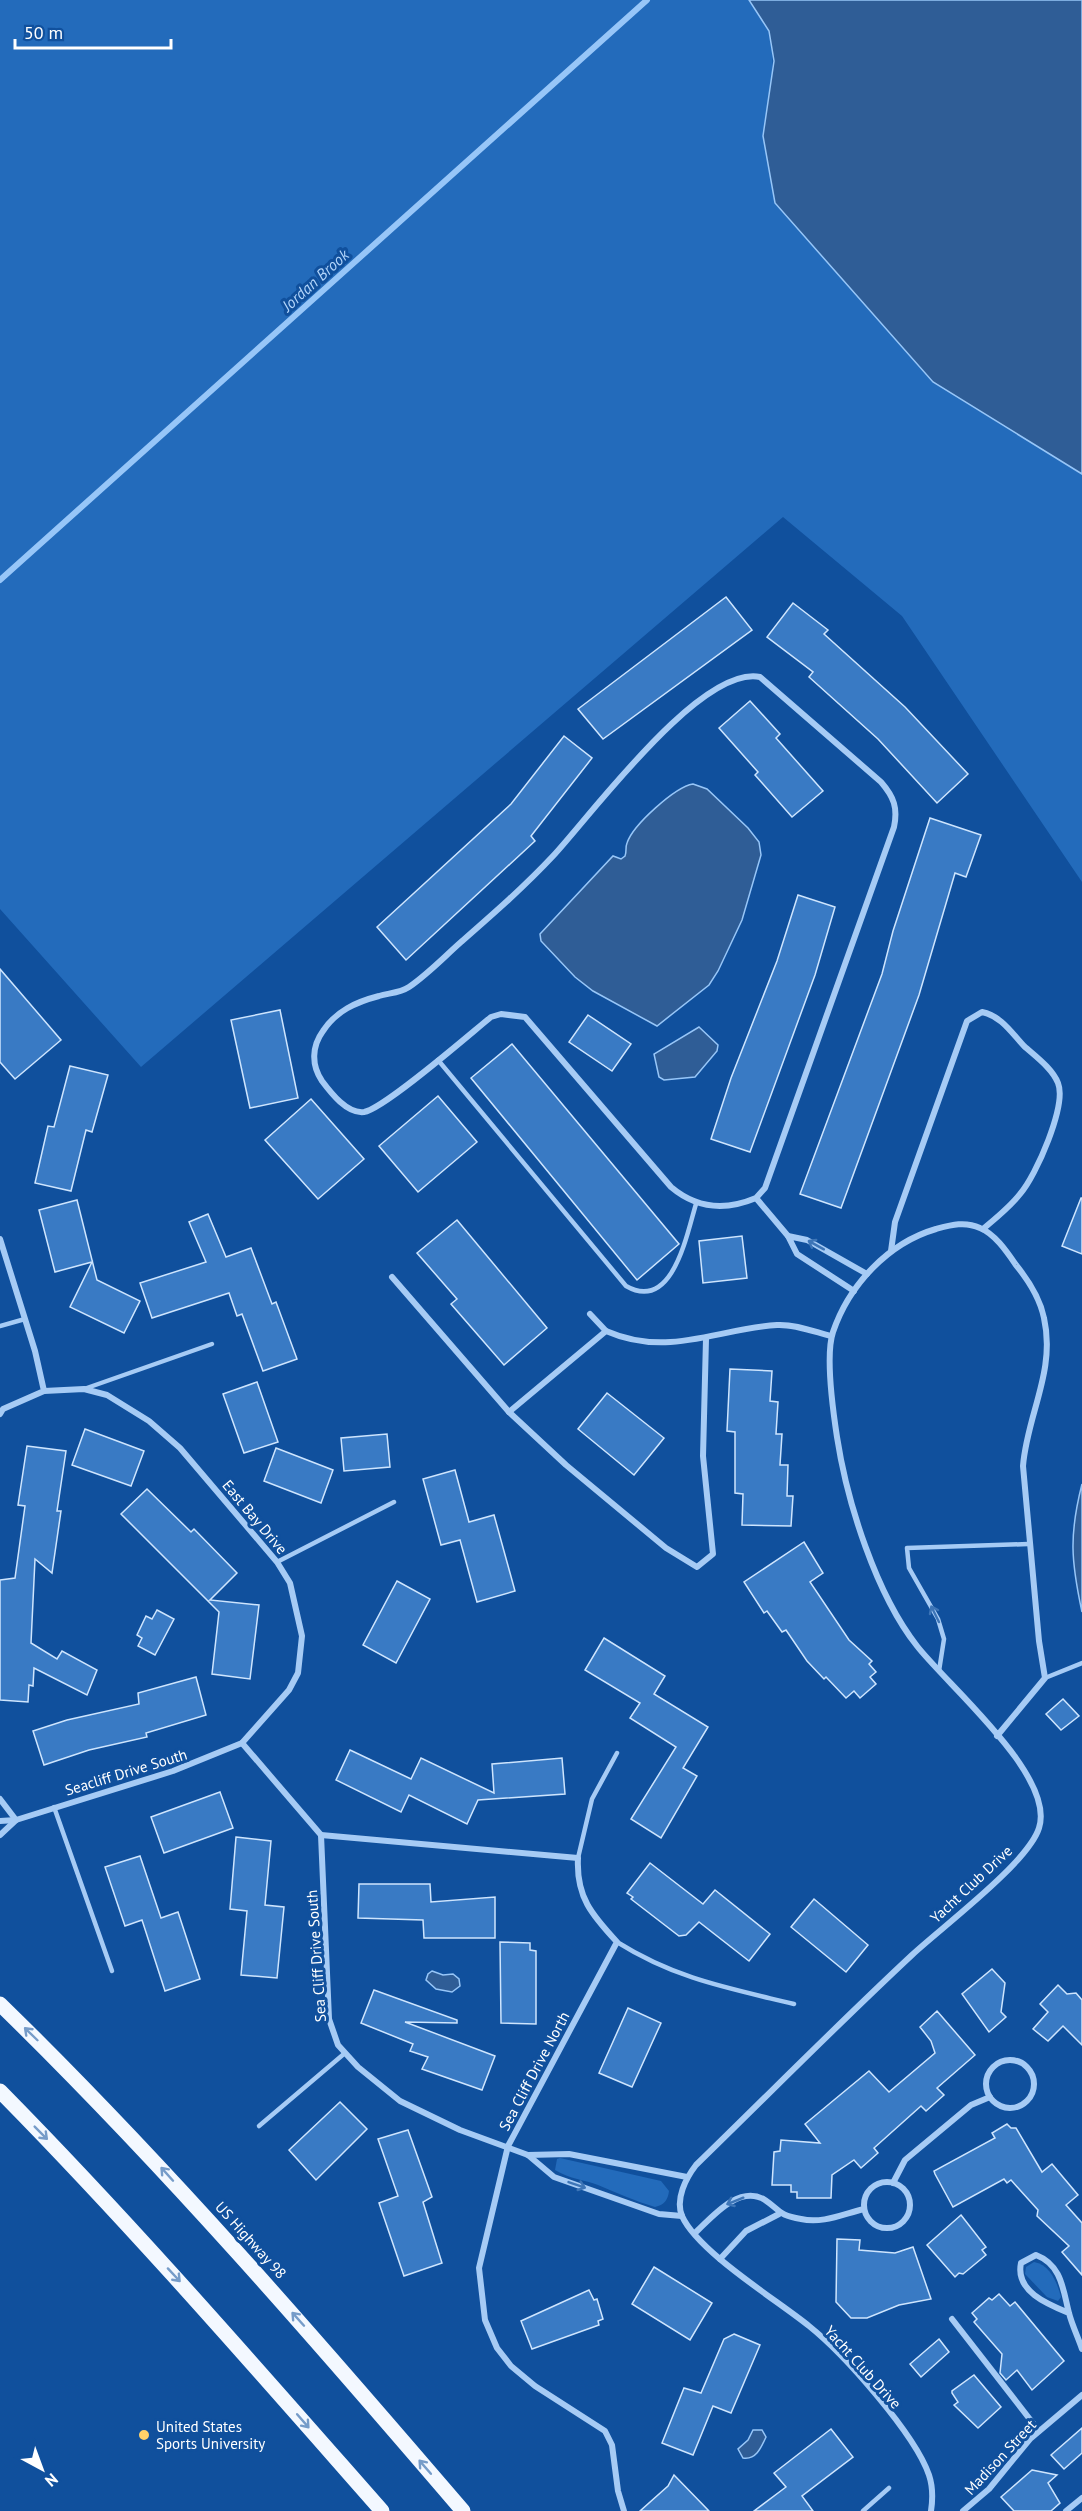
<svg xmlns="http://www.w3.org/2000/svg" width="1082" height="2511" viewBox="0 0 1082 2511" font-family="'PT Sans',sans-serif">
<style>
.green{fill:#236bbb}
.water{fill:#2f5d96;stroke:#97c6f8;stroke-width:1.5}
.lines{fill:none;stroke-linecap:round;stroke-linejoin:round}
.stream{stroke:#97c6f8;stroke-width:6}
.building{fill:#397ac4;stroke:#cee5fe;stroke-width:1.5}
.service{stroke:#a6cbf5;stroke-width:4.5}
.minor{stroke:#a6cbf5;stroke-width:6}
.primary{stroke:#f3f8ff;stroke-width:15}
.oneway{stroke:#3d75b7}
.oneway2{stroke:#769cc9}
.poi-dot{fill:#ffd169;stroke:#10509d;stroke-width:2}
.labels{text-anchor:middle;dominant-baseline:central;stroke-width:6;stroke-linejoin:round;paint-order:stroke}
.street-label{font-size:15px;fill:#fff;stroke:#10509d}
.poi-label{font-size:15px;fill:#fff;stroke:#10509d;text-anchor:start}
.water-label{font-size:16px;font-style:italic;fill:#b2d5fb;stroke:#10509d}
</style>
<rect width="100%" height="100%" fill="#10509d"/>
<g class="green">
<path d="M 0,0 L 749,0 C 777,23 774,64 770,96 L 933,382 L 1082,474 L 1082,882 L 902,616 L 783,517 L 141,1067 L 0,909 Z"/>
<path d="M 560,2158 L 661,2181 L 669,2191 C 668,2200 664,2205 655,2207 C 635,2201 617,2193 598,2185 C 585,2180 570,2179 555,2170 L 557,2159 Z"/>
<path d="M 1034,2262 C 1050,2265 1057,2282 1061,2297 L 1058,2301 L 1047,2297 L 1025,2274 L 1026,2267 Z"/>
</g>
<g class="water">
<polygon points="749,0 1082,0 1082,474 933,382 775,203 763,136 774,61 769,31"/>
<path d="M 693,784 L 707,789 L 748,828 L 759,842 L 761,855 L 742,920 L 718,971 L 709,985 L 657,1026 L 593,991 L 575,977 L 541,941 L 540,934 L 613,856 L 621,859 L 625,856 C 627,851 625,848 627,843 C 633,825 675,787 693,784 Z"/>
<polygon points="699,1027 718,1045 717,1051 695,1077 664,1080 659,1077 654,1054"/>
<path d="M 1082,1484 L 1082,1612 C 1071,1561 1069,1535 1082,1484 Z"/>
<polygon points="432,1971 443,1975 453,1974 459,1979 460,1986 452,1992 436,1989 426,1980 428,1974"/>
<path d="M 753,2430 L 762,2430 L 766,2437 C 761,2448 756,2460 743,2458 L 738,2449 L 748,2440 Z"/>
</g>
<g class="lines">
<polyline class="stream" points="0,580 647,0"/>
</g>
<g class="building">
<polygon points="726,597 752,630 603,739 578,709"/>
<polygon points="793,603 828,630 824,634 905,707 968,774 937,803 878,739 809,677 813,672 767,637"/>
<polygon points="750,701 780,734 776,738 823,791 792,817 755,775 758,772 719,728"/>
<polygon points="564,736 592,758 531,836 535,841 406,960 377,927 511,804"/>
<polygon points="930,818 981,835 966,877 955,873 919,995 841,1208 800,1194 882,974 893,931"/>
<polygon points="798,895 835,907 815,975 750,1152 711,1139 731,1078 777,961"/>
<polygon points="0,969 61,1040 15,1079 0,1062"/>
<polygon points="280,1010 298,1098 250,1108 231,1020"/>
<polygon points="588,1015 631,1044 612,1071 569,1042"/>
<polygon points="512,1044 679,1244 637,1280 471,1078"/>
<polygon points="70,1066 108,1075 92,1132 86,1130 71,1191 35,1183 48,1126 54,1127"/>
<polygon points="438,1096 477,1142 418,1192 379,1146"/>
<polygon points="311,1099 364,1159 318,1199 265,1140"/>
<polygon points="1081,1198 1082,1198 1082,1254 1062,1246"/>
<polygon points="77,1200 97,1280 140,1301 124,1333 70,1307 92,1262 55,1272 39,1210"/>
<polygon points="208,1214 226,1257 251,1248 272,1304 276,1302 297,1359 263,1371 242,1314 237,1316 229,1293 152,1318 140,1283 206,1262 189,1222"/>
<polygon points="457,1220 547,1328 504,1365 451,1304 457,1299 417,1253"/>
<polygon points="742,1236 747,1278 703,1283 699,1241"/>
<polygon points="730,1369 772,1371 770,1401 778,1402 776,1434 782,1434 780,1465 788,1465 787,1496 793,1496 791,1526 742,1525 743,1494 735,1493 735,1432 727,1431"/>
<polygon points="257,1382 278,1442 244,1453 223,1394"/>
<polygon points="607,1393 664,1438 634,1475 578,1429"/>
<polygon points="85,1429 144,1451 131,1486 72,1465"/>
<polygon points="387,1434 390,1467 344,1471 341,1438"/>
<polygon points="27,1446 66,1451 57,1511 61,1511 52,1573 35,1559 31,1643 57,1659 62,1651 97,1670 87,1695 34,1668 33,1686 29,1685 28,1702 0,1700 0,1580 15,1578 25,1506 18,1505"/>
<polygon points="276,1448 333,1470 321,1503 264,1481"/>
<polygon points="455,1470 469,1522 494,1515 515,1591 477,1602 460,1540 441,1545 423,1479"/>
<polygon points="147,1489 191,1532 194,1529 237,1573 210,1600 259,1605 250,1679 212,1674 219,1612 121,1514"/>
<polygon points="804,1542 823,1573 810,1582 849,1640 872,1661 869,1664 876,1672 870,1677 876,1684 860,1698 854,1691 846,1698 826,1677 824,1679 807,1661 786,1630 782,1632 767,1611 764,1613 744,1582"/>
<polygon points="397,1581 430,1599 396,1663 363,1645"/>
<polygon points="157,1610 174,1619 155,1655 138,1646 142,1638 137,1635 146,1616 152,1619"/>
<polygon points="604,1638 665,1676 654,1694 708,1727 683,1768 697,1776 661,1838 631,1819 676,1747 630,1718 640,1703 585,1670"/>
<polygon points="196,1677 206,1715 146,1733 147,1737 89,1750 44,1765 33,1731 67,1720 139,1704 138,1693"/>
<polygon points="1063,1699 1079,1716 1061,1730 1046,1714"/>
<polygon points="350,1750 411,1779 421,1758 494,1793 492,1764 562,1758 565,1794 478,1800 467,1824 409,1795 401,1812 336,1780"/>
<polygon points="220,1792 233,1828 164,1853 151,1817"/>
<polygon points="236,1837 271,1841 265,1905 284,1907 277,1978 241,1975 247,1911 230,1909"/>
<polygon points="140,1856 161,1918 178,1912 200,1979 165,1991 142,1920 125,1926 105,1867"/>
<polygon points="650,1863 703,1904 715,1890 770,1934 749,1961 699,1922 686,1935 679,1936 631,1899 633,1897 627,1893"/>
<polygon points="359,1884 430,1884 431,1902 495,1897 495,1938 424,1938 423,1920 358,1918"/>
<polygon points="814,1899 868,1945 846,1972 791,1927"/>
<polygon points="500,1942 530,1943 530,1950 536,1951 536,2024 501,2023"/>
<polygon points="992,1969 1005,1983 1001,2012 1006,2017 989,2032 962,1994"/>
<polygon points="1058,1985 1067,1994 1076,1993 1082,2000 1082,2045 1063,2026 1048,2041 1033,2029 1048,2012 1040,2004"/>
<polygon points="374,1990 457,2020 457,2023 405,2022 495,2056 482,2090 422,2069 428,2057 410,2051 413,2044 361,2023"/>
<polygon points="628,2008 661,2023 632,2087 599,2073"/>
<polygon points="937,2011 975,2055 937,2088 944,2095 926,2111 921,2106 874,2148 878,2153 861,2168 854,2160 832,2175 831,2198 797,2198 797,2192 791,2192 791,2185 772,2185 774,2152 780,2151 781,2140 820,2143 805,2124 869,2071 889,2092 935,2053 931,2041 920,2027"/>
<polygon points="340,2102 367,2129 316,2180 289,2150"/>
<polygon points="1007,2124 1011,2128 1016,2128 1042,2172 1052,2164 1078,2195 1066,2205 1082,2223 1082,2275 1062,2252 1069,2246 1037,2216 1038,2210 1011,2180 1007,2183 1004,2179 953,2207 935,2174 934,2171 995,2138 992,2133"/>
<polygon points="408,2130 432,2197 423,2202 442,2263 404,2276 379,2203 398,2196 378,2139"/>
<polygon points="961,2215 986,2247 982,2250 986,2255 963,2274 959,2273 955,2277 927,2245"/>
<polygon points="837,2239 860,2240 859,2250 895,2253 913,2247 931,2299 899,2305 867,2318 851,2318 836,2302"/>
<polygon points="654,2267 712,2303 690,2340 632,2304"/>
<polygon points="589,2290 594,2300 597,2299 603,2319 598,2321 599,2325 532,2349 521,2321"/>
<polygon points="999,2294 1010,2306 1015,2302 1064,2361 1032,2390 1017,2370 1006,2380 1000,2373 1002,2354 974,2322 977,2319 972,2313 989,2298 992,2300"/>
<polygon points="734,2334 760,2345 731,2413 713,2406 693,2455 662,2443 684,2388 701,2393 724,2339"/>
<polygon points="939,2339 949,2352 921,2377 910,2364"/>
<polygon points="974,2375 1001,2407 978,2428 954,2405 958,2402 952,2393 952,2391"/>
<polygon points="1082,2428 1082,2453 1064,2469 1051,2455"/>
<polygon points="831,2429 853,2457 802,2496 813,2511 754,2511 786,2487 774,2473"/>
<polygon points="1032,2470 1057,2475 1048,2483 1060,2503 1051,2511 1014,2511 1001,2497"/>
<polygon points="674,2475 709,2511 640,2511 668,2486"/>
</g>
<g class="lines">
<g class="service">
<path d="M 438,1060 L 626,1286 C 673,1313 687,1233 696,1204"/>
<polyline points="0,1326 25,1319"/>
<polyline points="84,1389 212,1344"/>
<polyline points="277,1562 394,1502"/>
<polyline points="939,1671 944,1639 938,1619 909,1568 907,1548 1028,1544"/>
<polyline points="1045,1678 1082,1663"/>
<polyline points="54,1807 112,1971"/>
<polyline points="578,1858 592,1799 617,1753"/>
<path d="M 617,1942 C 676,1979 728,1988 794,2004"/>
<polyline points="259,2126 345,2053"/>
<polyline points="863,2511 889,2488"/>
</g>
<g class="minor">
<path d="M 756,1198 C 725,1211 697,1209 671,1187 L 525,1017 L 501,1014 L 491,1017 C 470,1034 384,1109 364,1112 C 347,1114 331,1093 322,1081 C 311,1065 312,1046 323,1031 C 336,1011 356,1002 379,996 C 389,993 400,993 409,987 C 428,974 444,957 461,942 C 493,914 524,887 553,856 C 592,814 701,665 760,677 L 881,782 C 894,797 898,808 894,827 L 765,1188 L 756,1198 L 788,1236"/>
<polyline points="0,1239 35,1351 44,1391 3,1409 0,1414"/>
<path d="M 891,1251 L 895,1222 L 967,1021 L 982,1012 C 1001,1016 1011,1032 1024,1046 C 1035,1056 1052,1068 1058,1083 C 1067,1105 1036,1176 1020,1194 C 1010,1207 996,1218 983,1229"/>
<polyline points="392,1277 509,1412 566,1465 666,1548 697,1567 713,1554 703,1456 706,1339"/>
<polyline points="854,1291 797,1254 788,1236 807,1240 867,1274"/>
<polyline points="590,1314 606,1331"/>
<path d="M 509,1412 L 606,1331 C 668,1358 716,1329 777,1325 C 795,1324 815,1332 831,1336"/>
<polyline points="242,1743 321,1835 329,2019 338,2045 358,2067 400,2101 460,2130 528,2155 554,2177 659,2214 682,2216"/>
<polyline points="0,1799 16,1820"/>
<polyline points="0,1821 16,1820 173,1771 242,1743 289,1690 298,1673 302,1636 290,1583 277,1562 180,1448 149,1421 107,1395 84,1389 44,1391"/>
<polyline points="0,1835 15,1821"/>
<path d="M 321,1835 L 578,1858 C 576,1897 592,1915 617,1942 L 508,2146 L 479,2268 L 485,2320 L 497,2348 L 511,2366 L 535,2386 L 605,2431 L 612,2445 L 618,2491 L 624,2511"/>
<circle cx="1010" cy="2084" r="24"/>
<polyline points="528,2155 569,2154 687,2177"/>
<circle cx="887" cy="2205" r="23"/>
<polyline points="893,2183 905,2160 971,2105 990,2097"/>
<path d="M 695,2233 C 712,2217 739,2184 765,2200 C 781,2211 778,2215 801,2219 C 822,2224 843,2214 864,2209"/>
<polyline points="720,2259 746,2231 779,2214"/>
<path d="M 1069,2313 C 1047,2304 1015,2291 1021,2263 L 1036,2255 C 1062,2265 1063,2290 1069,2313 C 1072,2325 1078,2337 1082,2349"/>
<polyline points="952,2319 1039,2431"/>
<path d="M 931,2511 C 933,2498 933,2487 929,2475 C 915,2434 844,2354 809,2326 C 777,2300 698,2252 682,2216 C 675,2199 686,2178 696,2165 C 768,2095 839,2023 912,1955 C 942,1927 1028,1863 1039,1828 C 1056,1776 948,1686 917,1646 C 876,1594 847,1502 837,1437 C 833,1411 825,1356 833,1332 C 849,1285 888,1243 936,1229 C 951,1225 965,1221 980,1228 C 995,1234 1007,1252 1016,1265 C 1029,1281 1040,1298 1044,1318 C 1056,1371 1027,1415 1023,1466 L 1039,1641 L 1045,1678 L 997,1736"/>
<polyline points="963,2511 989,2489 1030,2439 1082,2395"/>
<polyline points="1066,2511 1082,2498"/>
</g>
<g class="primary">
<path d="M 0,2004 C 164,2164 314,2337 463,2511"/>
<path d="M 0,2091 C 133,2226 257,2369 382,2511"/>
</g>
</g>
<defs><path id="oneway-shaft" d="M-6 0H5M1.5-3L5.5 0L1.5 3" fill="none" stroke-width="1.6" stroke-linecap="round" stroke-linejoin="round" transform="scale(1.5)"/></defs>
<g class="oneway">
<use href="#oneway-shaft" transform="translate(816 1245) rotate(-151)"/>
<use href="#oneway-shaft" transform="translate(935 1614) rotate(-116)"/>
<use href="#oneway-shaft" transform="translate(577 2185) rotate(19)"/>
<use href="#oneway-shaft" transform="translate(735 2201) rotate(158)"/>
</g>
<g class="oneway2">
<use href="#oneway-shaft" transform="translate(31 2034) rotate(-136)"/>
<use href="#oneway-shaft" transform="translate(41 2133) rotate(45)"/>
<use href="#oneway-shaft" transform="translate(167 2174) rotate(-132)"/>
<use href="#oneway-shaft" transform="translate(174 2275) rotate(47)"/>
<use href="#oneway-shaft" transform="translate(298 2319) rotate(-132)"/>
<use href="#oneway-shaft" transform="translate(303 2421) rotate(49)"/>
<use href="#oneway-shaft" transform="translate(425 2467) rotate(-131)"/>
</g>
<circle class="poi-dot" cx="144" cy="2435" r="6"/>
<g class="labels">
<g class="street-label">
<text transform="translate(255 1517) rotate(50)">East Bay Drive</text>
<text transform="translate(126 1772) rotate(-17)">Seacliff Drive South</text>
<text transform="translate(971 1884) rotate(-43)">Yacht Club Drive</text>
<text transform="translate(316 1956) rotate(-94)">Sea Cliff Drive South</text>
<text transform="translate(534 2071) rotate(-62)">Sea Cliff Drive North</text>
<text transform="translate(251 2240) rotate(48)">US Highway 98</text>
<text transform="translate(863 2367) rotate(48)">Yacht Club Drive</text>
<text transform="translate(1000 2457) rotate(-47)">Madison Street</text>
</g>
<g class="poi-label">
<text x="156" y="2426">United States<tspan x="156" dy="17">Sports University</tspan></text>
</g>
<g class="water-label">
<text transform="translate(315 280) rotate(-42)">Jordan Brook</text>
</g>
</g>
<g transform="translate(42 2469) rotate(139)" stroke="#10509d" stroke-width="4.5" paint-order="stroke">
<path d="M0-4.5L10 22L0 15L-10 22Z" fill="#ffffff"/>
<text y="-9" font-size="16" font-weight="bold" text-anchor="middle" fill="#ffffff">N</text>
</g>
<path d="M15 39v9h156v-9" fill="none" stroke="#ffffff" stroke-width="3"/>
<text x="24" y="39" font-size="18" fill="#ffffff" stroke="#10509d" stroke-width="4.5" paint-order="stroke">50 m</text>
</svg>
